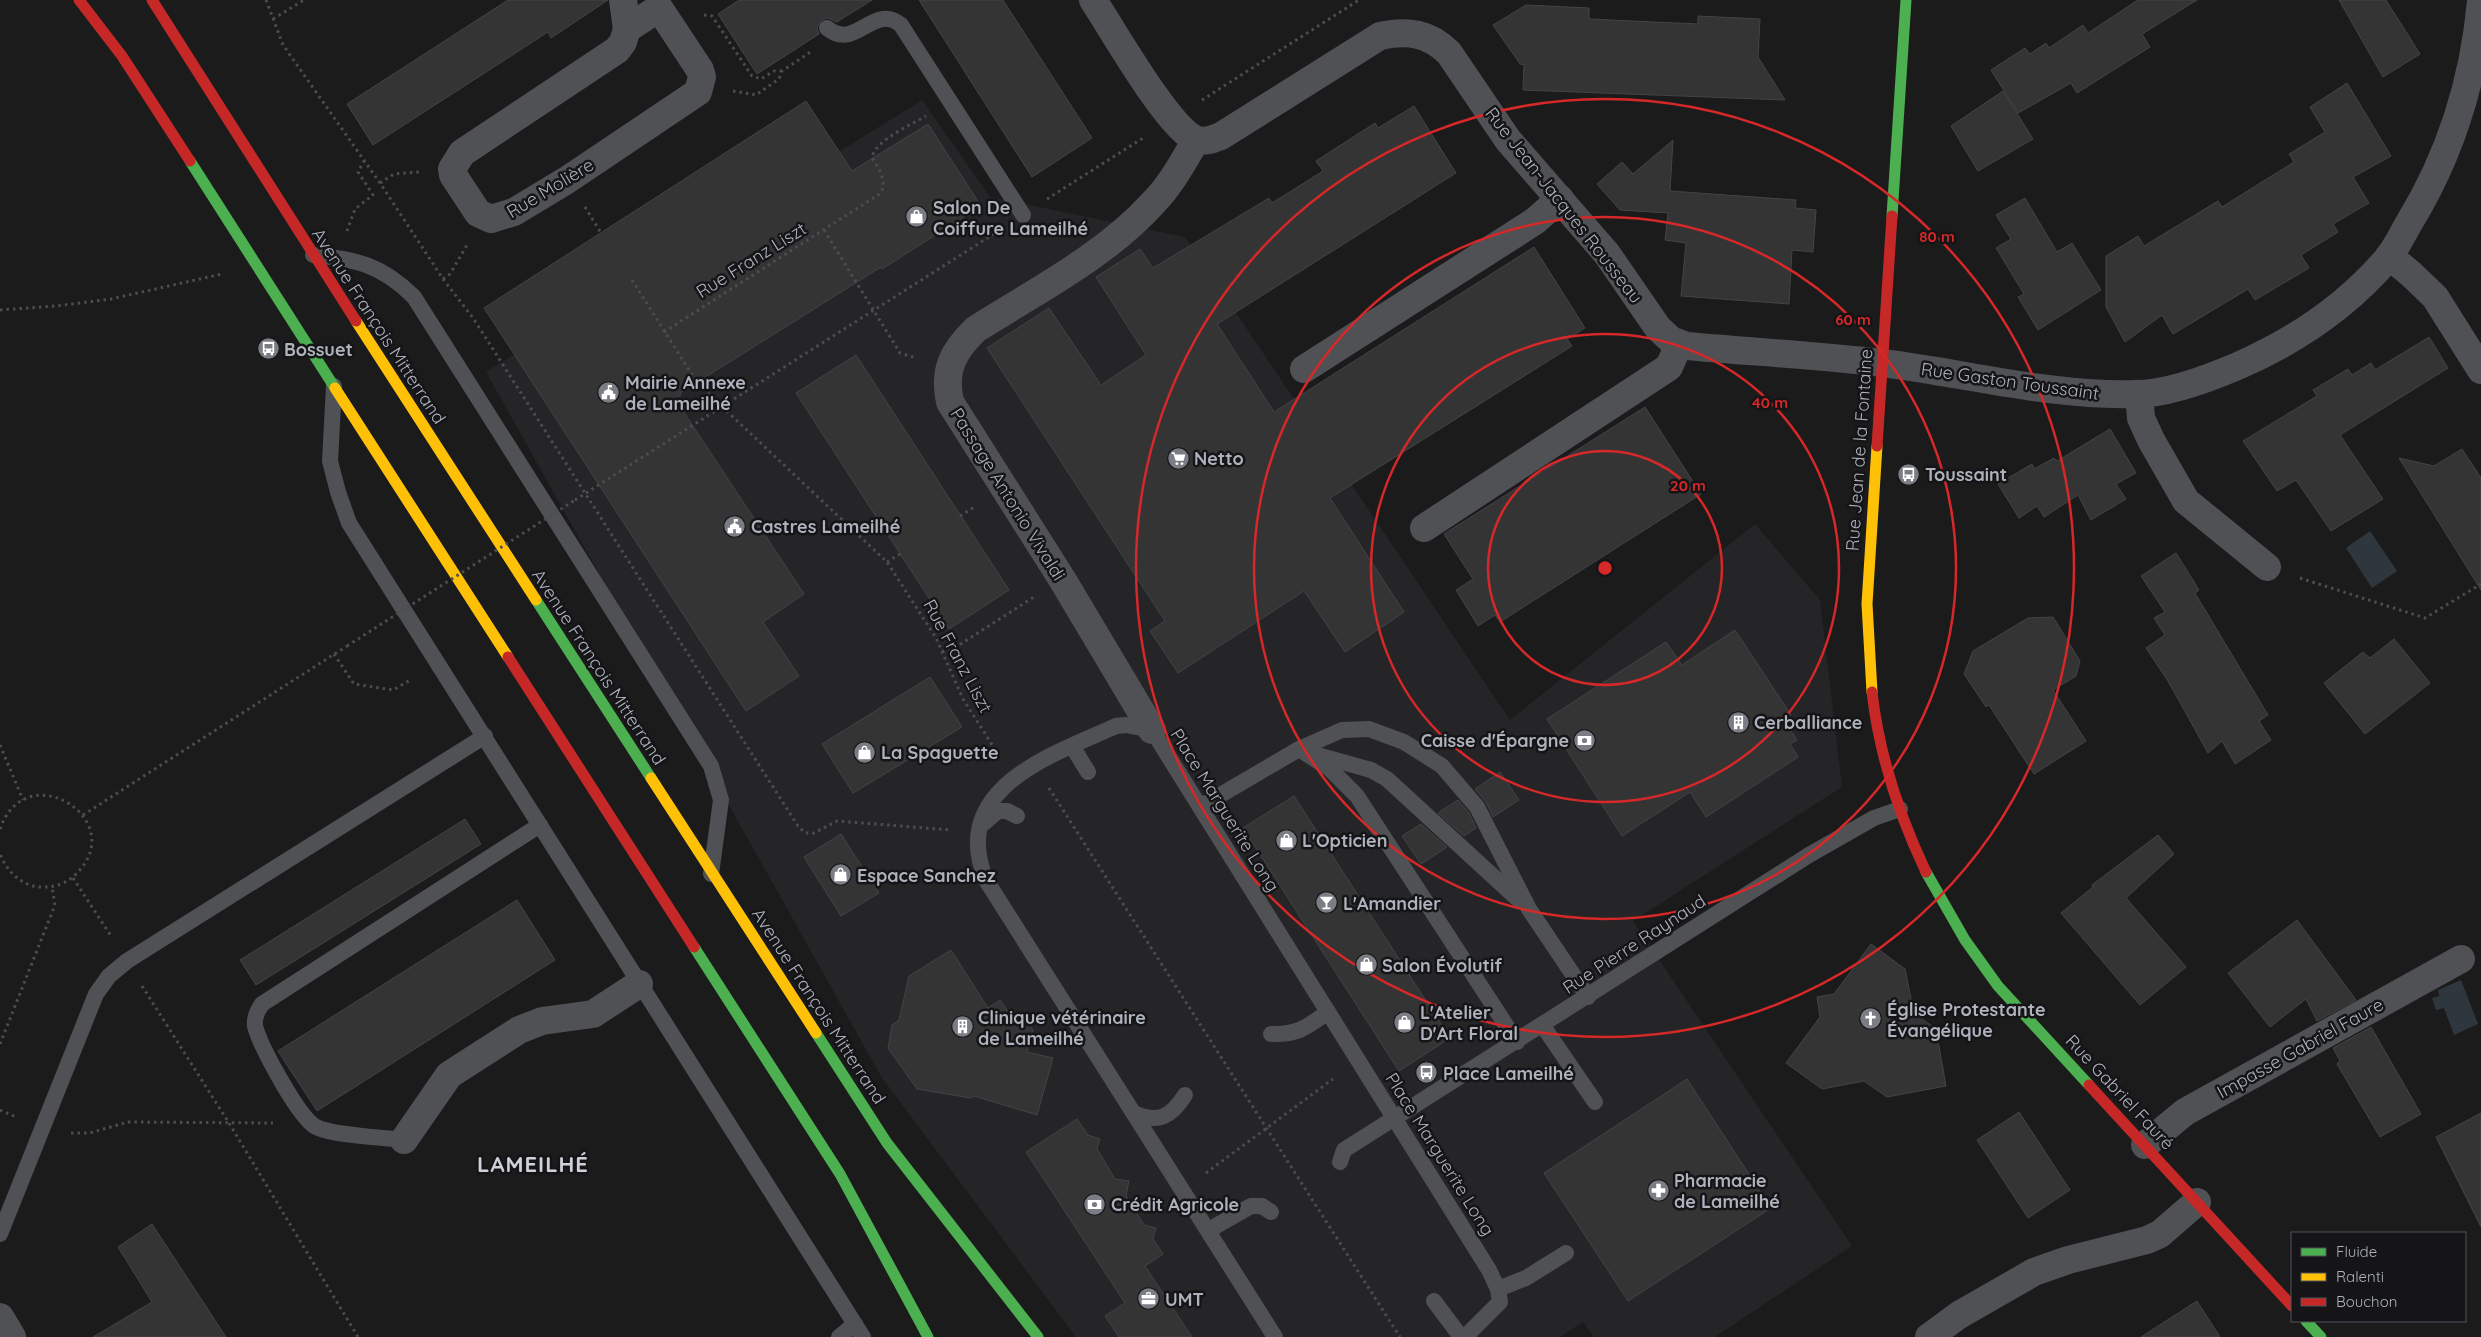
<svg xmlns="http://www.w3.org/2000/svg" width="2481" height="1337" viewBox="0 0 2481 1337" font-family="Quicksand,sans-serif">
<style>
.built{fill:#252528}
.water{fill:#2e373e}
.building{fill:#343435;stroke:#434448}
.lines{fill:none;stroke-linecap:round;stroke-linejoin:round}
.path{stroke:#4b4d4f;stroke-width:3;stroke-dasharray:2.5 4;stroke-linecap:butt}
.lane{stroke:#4f5155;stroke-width:16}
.street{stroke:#4f5155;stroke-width:28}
.fast{stroke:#4caf50;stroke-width:11}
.slow{stroke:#ffc107;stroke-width:11}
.jam{stroke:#c62828;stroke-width:11}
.path-bridge{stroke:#4b4d4f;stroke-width:3;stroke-dasharray:2.5 4;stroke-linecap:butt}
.ring{fill:none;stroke:#d62828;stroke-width:2.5}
.labels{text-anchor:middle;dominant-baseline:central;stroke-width:5;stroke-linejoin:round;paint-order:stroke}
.street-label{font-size:18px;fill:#adb2bc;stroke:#151518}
.poi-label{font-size:18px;font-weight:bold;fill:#adb2bc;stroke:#151518;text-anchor:start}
.district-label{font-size:22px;font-weight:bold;letter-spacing:1px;fill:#ced1d8;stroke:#151518}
.centre{fill:#d62828;stroke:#151518;stroke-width:2.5}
.ring-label{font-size:15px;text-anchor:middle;font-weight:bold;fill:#d62828;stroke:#151518;stroke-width:5;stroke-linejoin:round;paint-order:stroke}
</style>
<rect width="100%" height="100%" fill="#1b1b1c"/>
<polygon class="built" points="922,100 990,197 1185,237 1510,720 1755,524 1820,600 1842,787 1633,921 1852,1246 1715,1337 1594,1337 1583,1322 1560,1337 1076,1337 882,1078 486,372"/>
<g class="water">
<polygon points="2370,531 2397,571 2372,588 2346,548"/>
<polygon points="2461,980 2478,1024 2454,1035 2444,1008 2436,1010 2432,998 2439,996 2438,990"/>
</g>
<g class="building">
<polygon points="508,0 608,0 551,38 548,32 373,145 347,104"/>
<polygon points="739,0 872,0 837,22 827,18 822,20 817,28 819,34 757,74 718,14"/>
<polygon points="919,0 1003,0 1092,138 1032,177"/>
<polygon points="2138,0 2197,0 2142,34 2150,47 2077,93 2071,83 2018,113 1991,70 2025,48 2030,54 2046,43 2049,48 2083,25 2088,33"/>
<polygon points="2339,0 2386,0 2420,54 2383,77"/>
<polygon points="1526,5 1589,8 1589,19 1698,24 1698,16 1760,19 1758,57 1785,100 1523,90 1524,65 1520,64 1493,25"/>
<polygon points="2347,83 2391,156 2353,177 2369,203 2333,224 2338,232 2301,255 2309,268 2255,300 2248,289 2173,334 2162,315 2125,342 2106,307 2106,256 2138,236 2144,246 2218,201 2222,207 2294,162 2289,154 2325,132 2310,107"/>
<polygon points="2003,91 2033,139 1978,171 1951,126"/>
<polygon points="806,101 852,171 928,124 981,206 882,269 881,267 680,393 681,395 675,399 804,594 763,622 799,676 746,711 484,308"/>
<polygon points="1414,106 1456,173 1217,324 1274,412 1534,247 1585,328 1567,339 1572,346 1330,498 1404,612 1345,652 1304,591 1178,673 1150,631 1165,621 987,348 1049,308 1101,385 1146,355 1096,277 1140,249 1153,268 1269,198 1272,203 1323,171 1316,161 1375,123 1378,128"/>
<polygon points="1673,140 1670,191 1796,200 1795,208 1816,210 1813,252 1792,250 1789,304 1681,296 1686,243 1665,240 1668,213 1620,210 1597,184 1622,162 1633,174"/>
<polygon points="2025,198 2057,252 2072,243 2101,290 2038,330 2018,297 2024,294 1996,248 2011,239 1996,215"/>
<polygon points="2429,337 2448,368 2340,435 2383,499 2331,531 2296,480 2277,491 2243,441 2317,396 2313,390 2348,369 2352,375 2371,363 2375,370"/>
<polygon points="856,355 1009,590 949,629 796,393"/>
<polygon points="1645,407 1701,494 1500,622 1495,615 1478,626 1456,590 1473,579 1444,534"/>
<polygon points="2110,429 2136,473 2116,484 2126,499 2091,520 2078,495 2044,517 2037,506 2019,518 1998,484 2032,464 2034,469 2054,458 2057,461"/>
<polygon points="2462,449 2481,478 2481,590 2399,458 2434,466"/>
<polygon points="2176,553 2199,590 2195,593 2268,715 2259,721 2271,740 2235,764 2222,741 2208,753 2168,681 2146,648 2165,635 2154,618 2165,612 2141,576"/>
<polygon points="2053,617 2080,661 2076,676 2053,690 2086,741 2034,774 1989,705 1986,707 1964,674 1973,651 2028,618"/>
<polygon points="1735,630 1791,715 1784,720 1797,740 1790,744 1798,757 1706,817 1690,792 1622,836 1547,719 1666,642 1682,665"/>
<polygon points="2394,639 2430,683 2365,734 2324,683 2363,652 2370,658"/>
<polygon points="930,677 962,727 853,793 822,744"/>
<polygon points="1500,772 1519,800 1493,817 1486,802 1475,789"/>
<polygon points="1294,796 1450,1038 1399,1071 1243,828"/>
<polygon points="1458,800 1469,813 1476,828 1464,836 1438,813"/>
<polygon points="465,819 481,844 256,985 240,960"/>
<polygon points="1421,824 1447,847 1421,864 1402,836"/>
<polygon points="841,834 879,893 841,916 804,857"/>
<polygon points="2158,835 2174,854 2126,898 2186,967 2140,1005 2061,913 2093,887 2092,885"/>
<polygon points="517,900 555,960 317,1111 278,1051"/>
<polygon points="2297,920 2356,1000 2317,1021 2306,999 2270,1027 2228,973"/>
<polygon points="1871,944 1905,969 1914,1013 1936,1029 1946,1086 1887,1097 1864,1081 1822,1089 1786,1063 1820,1017 1817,997 1834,994"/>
<polygon points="951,950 988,1008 1000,1000 1009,1013 1024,1016 1033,1030 1027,1052 1053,1058 1037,1115 974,1096 971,1098 917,1089 888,1048 892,1025 899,1020 909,976"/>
<polygon points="2371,1027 2421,1114 2380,1137 2337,1064 2340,1061 2333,1048"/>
<polygon points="1687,1079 1771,1208 1628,1301 1544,1173"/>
<polygon points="2019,1112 2070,1190 2028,1218 1977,1140"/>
<polygon points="2481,1113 2481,1227 2436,1137"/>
<polygon points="1077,1119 1088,1135 1100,1139 1097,1149 1115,1179 1129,1181 1126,1196 1144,1225 1156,1228 1153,1239 1163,1254 1145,1266 1192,1337 1119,1337 1105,1316 1125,1303 1026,1152"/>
<polygon points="152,1224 226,1337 93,1337 152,1302 118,1247"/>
<polygon points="2197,1301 2220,1337 2141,1337"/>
</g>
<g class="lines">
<g class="path">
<polyline points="266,0 283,45 380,183 443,279 473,318 798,826 805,833 814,833 837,821 952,830"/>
<polyline points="704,15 712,16 752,76 761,79 774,71 782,71"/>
<polyline points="273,19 304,0"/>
<polyline points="733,91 756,95 779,79 782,71 812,51"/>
<polyline points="1202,100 1359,0"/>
<polyline points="380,183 394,174 419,172"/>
<polyline points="1047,199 1143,138"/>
<polyline points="585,207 601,233"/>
<polyline points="824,230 900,353 916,358"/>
<polyline points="347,231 355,209 373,195 358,172 364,161"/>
<polyline points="443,279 450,274 467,245"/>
<polyline points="632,280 698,384 887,562 936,638 963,699 998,754"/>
<polyline points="0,310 56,306 111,299 222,274"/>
<path d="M 664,332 L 881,193 C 887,180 879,169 872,158 C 875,140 911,125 926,116"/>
<polyline points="575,500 1000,230"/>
<polyline points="960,516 976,506"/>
<polyline points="887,562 900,554"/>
<polyline points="2300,578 2425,618 2481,584"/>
<polyline points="942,652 959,645 1034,597"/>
<polyline points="334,654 354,684 393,690 412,679"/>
<polyline points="0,745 23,800"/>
<polyline points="1049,788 1400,1337"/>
<polyline points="83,815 347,646"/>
<path d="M 0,829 C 26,754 130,820 77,873 C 67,884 53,888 39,887 C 20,885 7,871 0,854"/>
<polyline points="73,878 111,936"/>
<polyline points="142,986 229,1123 358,1337"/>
<polyline points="0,1044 55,905 52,887"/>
<polyline points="0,1110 16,1117"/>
<polyline points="71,1133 90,1133 128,1122 273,1123"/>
<polyline points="1206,1173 1333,1079"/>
</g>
<g class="lane">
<path d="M 827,28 C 856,52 873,2 901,25 L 1023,215"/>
<path d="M 313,255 C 356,259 382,265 414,297 L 711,766 L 721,800 L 711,874"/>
<polyline points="334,386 330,461 338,492 349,523 863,1337"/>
<polyline points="1072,746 1088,772"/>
<polyline points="1299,749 1330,769 1357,796 1517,1042"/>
<polyline points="1317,755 1371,770 1387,779 1520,901"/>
<polyline points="1200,807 1299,749 1342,730 1369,729 1404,742 1442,766 1477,807 1529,909 1588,997"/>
<polyline points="984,823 998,811 1007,811 1017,816"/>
<polyline points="1543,1026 1595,1102"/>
<path d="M 1271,1034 C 1298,1035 1307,1027 1328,1012"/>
<path d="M 1134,1113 C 1158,1124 1171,1117 1185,1095"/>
<path d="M 404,1140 C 382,1137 335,1136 316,1127 C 299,1118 260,1046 255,1026 C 254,1017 257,1011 262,1004 L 540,825"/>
<polyline points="1340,1162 1344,1150 1809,855 1874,818 1900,809"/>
<polyline points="1209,1230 1251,1206 1262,1206 1271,1212"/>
<polyline points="0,1234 96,994 109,976 127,961 485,736"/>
<polyline points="1498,1289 1526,1278 1566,1253"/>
<polyline points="1434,1301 1461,1337"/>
<polyline points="839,1337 855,1324"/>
<path d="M 1275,1337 L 986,880 C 948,788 1052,755 1116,726 L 1126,725 L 1152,730 L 1489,1270 L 1498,1289 L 1500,1302 L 1465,1337"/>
</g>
<g class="street">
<polyline points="623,0 627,29"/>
<path d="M 1093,0 C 1113,30 1167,126 1195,139 C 1203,143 1213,139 1221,136 L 1380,36 C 1408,30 1429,33 1449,53 L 1508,140 L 1607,254 L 1658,328 L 1671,340 L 1687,346 C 1752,352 1817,355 1882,363 C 1964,373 2054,397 2136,394 C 2168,394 2210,378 2240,365 C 2297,340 2347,306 2388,258 C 2396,248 2402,235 2409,223 C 2450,156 2474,79 2481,1"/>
<polygon points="659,8 700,70 702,77 698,92 567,180 514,212 491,219 478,213 453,175 452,169 462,153 617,50 623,42 627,29"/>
<polyline points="2389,256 2411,274 2435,297 2481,370"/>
<polyline points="1304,369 1535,221 1560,199"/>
<polyline points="2139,394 2141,418 2151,440 2186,501 2267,567"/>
<polyline points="1424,528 1669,367 1679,344"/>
<path d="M 1152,730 L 1062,579 L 950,402 C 943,370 953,351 976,329 C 1036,291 1105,256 1153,203 C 1171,185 1183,162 1196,140"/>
<polyline points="404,1140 449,1075 519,1030 542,1021 593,1014 639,984"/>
<polyline points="2145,1145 2185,1112 2461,959"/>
<polyline points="0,1317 12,1337"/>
<polyline points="1929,1337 1959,1315 2034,1272 2068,1260 2147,1240 2160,1234 2197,1202"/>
</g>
<g class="fast">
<polyline points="190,161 335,388"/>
<polyline points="1892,216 1906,0"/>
<polyline points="536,600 651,778"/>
<polyline points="1926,872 1965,940 1998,986 2089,1085"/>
<polyline points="694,947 840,1174 928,1337"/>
<polyline points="816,1033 887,1143 1038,1337"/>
<polyline points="2306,1321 2321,1337"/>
</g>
<g class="slow">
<polyline points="356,321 536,600"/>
<polyline points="335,388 508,657"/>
<polyline points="1872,692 1867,604 1877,446"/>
<polyline points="651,778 816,1033"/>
</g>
<g class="jam">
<polyline points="79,0 122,56 190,161"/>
<polyline points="152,0 356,321"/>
<polyline points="1877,446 1892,216"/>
<polyline points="508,657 694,947"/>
<path d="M 1872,692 C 1879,754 1899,815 1926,872"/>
<polyline points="2089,1085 2292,1306"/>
</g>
<polyline class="path-bridge" points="347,646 575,500"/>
</g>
<g class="ring">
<circle cx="1605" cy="568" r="117"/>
<circle cx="1605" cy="568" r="234"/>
<circle cx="1605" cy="568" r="351"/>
<circle cx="1605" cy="568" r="469"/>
</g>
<defs>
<symbol id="shop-disc" viewBox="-11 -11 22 22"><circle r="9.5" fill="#7a7d84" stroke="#151518"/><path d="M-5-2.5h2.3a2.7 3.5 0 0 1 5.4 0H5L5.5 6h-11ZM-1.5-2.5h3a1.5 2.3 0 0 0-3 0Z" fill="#fff"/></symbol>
<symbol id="bus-disc" viewBox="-11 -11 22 22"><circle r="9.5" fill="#7a7d84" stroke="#151518"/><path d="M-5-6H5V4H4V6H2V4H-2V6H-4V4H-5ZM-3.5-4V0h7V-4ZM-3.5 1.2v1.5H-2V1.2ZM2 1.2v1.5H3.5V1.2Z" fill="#fff"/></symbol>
<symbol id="civic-disc" viewBox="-11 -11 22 22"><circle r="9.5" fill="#7a7d84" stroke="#151518"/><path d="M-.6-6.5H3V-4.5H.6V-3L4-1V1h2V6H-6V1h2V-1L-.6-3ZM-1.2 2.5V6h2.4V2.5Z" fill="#fff"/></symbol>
<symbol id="supermarket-disc" viewBox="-11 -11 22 22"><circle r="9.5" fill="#7a7d84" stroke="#151518"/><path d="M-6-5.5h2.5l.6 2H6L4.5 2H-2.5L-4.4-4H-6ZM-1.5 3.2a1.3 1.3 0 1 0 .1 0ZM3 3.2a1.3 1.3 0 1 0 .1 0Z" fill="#fff"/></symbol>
<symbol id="building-disc" viewBox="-11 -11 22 22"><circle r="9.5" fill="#7a7d84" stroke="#151518"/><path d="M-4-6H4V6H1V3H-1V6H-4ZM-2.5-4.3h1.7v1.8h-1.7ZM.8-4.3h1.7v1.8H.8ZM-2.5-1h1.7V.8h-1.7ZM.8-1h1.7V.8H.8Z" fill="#fff"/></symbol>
<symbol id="bank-disc" viewBox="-11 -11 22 22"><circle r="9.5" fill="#7a7d84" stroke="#151518"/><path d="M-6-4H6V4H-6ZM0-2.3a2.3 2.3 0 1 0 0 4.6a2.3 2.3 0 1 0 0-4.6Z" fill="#fff"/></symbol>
<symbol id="bar-disc" viewBox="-11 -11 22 22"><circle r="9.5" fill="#7a7d84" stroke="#151518"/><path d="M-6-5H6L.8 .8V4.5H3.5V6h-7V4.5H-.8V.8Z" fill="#fff"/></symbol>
<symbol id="church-disc" viewBox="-11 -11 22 22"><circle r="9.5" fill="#7a7d84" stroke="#151518"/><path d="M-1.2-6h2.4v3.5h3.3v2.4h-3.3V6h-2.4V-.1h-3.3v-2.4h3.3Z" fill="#fff"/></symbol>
<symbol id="pharmacy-disc" viewBox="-11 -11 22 22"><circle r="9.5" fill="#7a7d84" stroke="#151518"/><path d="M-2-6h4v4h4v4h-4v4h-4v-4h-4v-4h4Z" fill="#fff"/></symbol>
<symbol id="office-disc" viewBox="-11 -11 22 22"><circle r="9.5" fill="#7a7d84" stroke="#151518"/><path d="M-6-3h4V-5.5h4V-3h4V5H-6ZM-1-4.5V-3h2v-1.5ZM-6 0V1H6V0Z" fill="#fff"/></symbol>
</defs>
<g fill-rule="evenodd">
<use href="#shop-disc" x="904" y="204" width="25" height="25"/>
<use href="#bus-disc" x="256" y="336" width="25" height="25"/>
<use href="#civic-disc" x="596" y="380" width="25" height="25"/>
<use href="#supermarket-disc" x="1166" y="446" width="25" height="25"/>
<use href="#bus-disc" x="1896" y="462" width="25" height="25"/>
<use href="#civic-disc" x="722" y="514" width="25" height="25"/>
<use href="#building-disc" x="1726" y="710" width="25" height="25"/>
<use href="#bank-disc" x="1572" y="728" width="25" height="25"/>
<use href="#shop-disc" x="852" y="740" width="25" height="25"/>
<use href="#shop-disc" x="1274" y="828" width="25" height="25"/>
<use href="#shop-disc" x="828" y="862" width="25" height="25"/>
<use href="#bar-disc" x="1314" y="890" width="25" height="25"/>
<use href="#shop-disc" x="1354" y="952" width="25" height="25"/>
<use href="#church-disc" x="1858" y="1006" width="25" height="25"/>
<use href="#shop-disc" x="1392" y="1010" width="25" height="25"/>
<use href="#building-disc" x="950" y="1014" width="25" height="25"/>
<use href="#bus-disc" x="1414" y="1060" width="25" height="25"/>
<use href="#pharmacy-disc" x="1646" y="1178" width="25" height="25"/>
<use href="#bank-disc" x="1082" y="1192" width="25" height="25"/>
<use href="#office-disc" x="1136" y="1286" width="25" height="25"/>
</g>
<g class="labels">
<g class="street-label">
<text transform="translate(550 188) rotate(-31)">Rue Molière</text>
<text transform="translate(1564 205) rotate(52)">Rue Jean-Jacques Rousseau</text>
<text transform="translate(751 260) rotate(-32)">Rue Franz Liszt</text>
<text transform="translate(379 326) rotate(57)">Avenue François Mitterrand</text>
<text transform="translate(2010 381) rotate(8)">Rue Gaston Toussaint</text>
<text transform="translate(1859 450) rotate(-86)">Rue Jean de la Fontaine</text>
<text transform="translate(1008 494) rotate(58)">Passage Antonio Vivaldi</text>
<text transform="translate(958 656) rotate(62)">Rue Franz Liszt</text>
<text transform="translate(599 667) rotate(57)">Avenue François Mitterrand</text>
<text transform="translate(1225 810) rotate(58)">Place Marguerite Long</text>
<text transform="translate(1634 944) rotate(-33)">Rue Pierre Raynaud</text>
<text transform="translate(819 1006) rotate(57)">Avenue François Mitterrand</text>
<text transform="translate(2300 1048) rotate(-29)">Impasse Gabriel Faure</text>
<text transform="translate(2120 1092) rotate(47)">Rue Gabriel Fauré</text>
<text transform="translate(1440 1154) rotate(58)">Place Marguerite Long</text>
</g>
<g class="poi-label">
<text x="933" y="207">Salon De<tspan x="933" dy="21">Coiffure Lameilhé</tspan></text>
<text x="284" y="349">Bossuet</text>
<text x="625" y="382">Mairie Annexe<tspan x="625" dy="21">de Lameilhé</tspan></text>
<text x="1194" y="458">Netto</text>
<text x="1925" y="474">Toussaint</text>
<text x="751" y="526">Castres Lameilhé</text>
<text x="1754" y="722">Cerballiance</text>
<text x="1569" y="740" text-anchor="end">Caisse d'Épargne</text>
<text x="881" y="752">La Spaguette</text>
<text x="1302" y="840">L'Opticien</text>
<text x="857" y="875">Espace Sanchez</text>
<text x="1343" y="903">L'Amandier</text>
<text x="1382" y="965">Salon Évolutif</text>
<text x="1887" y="1009">Église Protestante<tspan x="1887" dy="21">Évangélique</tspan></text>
<text x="1420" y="1012">L'Atelier<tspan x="1420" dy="21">D'Art Floral</tspan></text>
<text x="978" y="1017">Clinique vétérinaire<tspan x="978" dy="21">de Lameilhé</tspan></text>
<text x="1443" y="1073">Place Lameilhé</text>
<text x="1674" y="1180">Pharmacie<tspan x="1674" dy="21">de Lameilhé</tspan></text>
<text x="1111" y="1204">Crédit Agricole</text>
<text x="1165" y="1299">UMT</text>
</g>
<g class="district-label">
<text x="533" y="1164">LAMEILHÉ</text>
</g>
</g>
<circle cx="1605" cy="568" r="8" class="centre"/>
<g class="ring-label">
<text x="1937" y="242">80 m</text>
<text x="1853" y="325">60 m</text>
<text x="1770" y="408">40 m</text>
<text x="1688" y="491">20 m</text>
</g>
<rect x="2291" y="1232" width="175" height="90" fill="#151518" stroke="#52545a"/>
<rect x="2301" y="1248" width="25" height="8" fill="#4caf50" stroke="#52545a"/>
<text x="2336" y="1257" font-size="15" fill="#adb2bc">Fluide</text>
<rect x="2301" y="1273" width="25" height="8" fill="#ffc107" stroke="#52545a"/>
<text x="2336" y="1282" font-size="15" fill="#adb2bc">Ralenti</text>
<rect x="2301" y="1298" width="25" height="8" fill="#c62828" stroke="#52545a"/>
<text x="2336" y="1307" font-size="15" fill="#adb2bc">Bouchon</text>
</svg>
